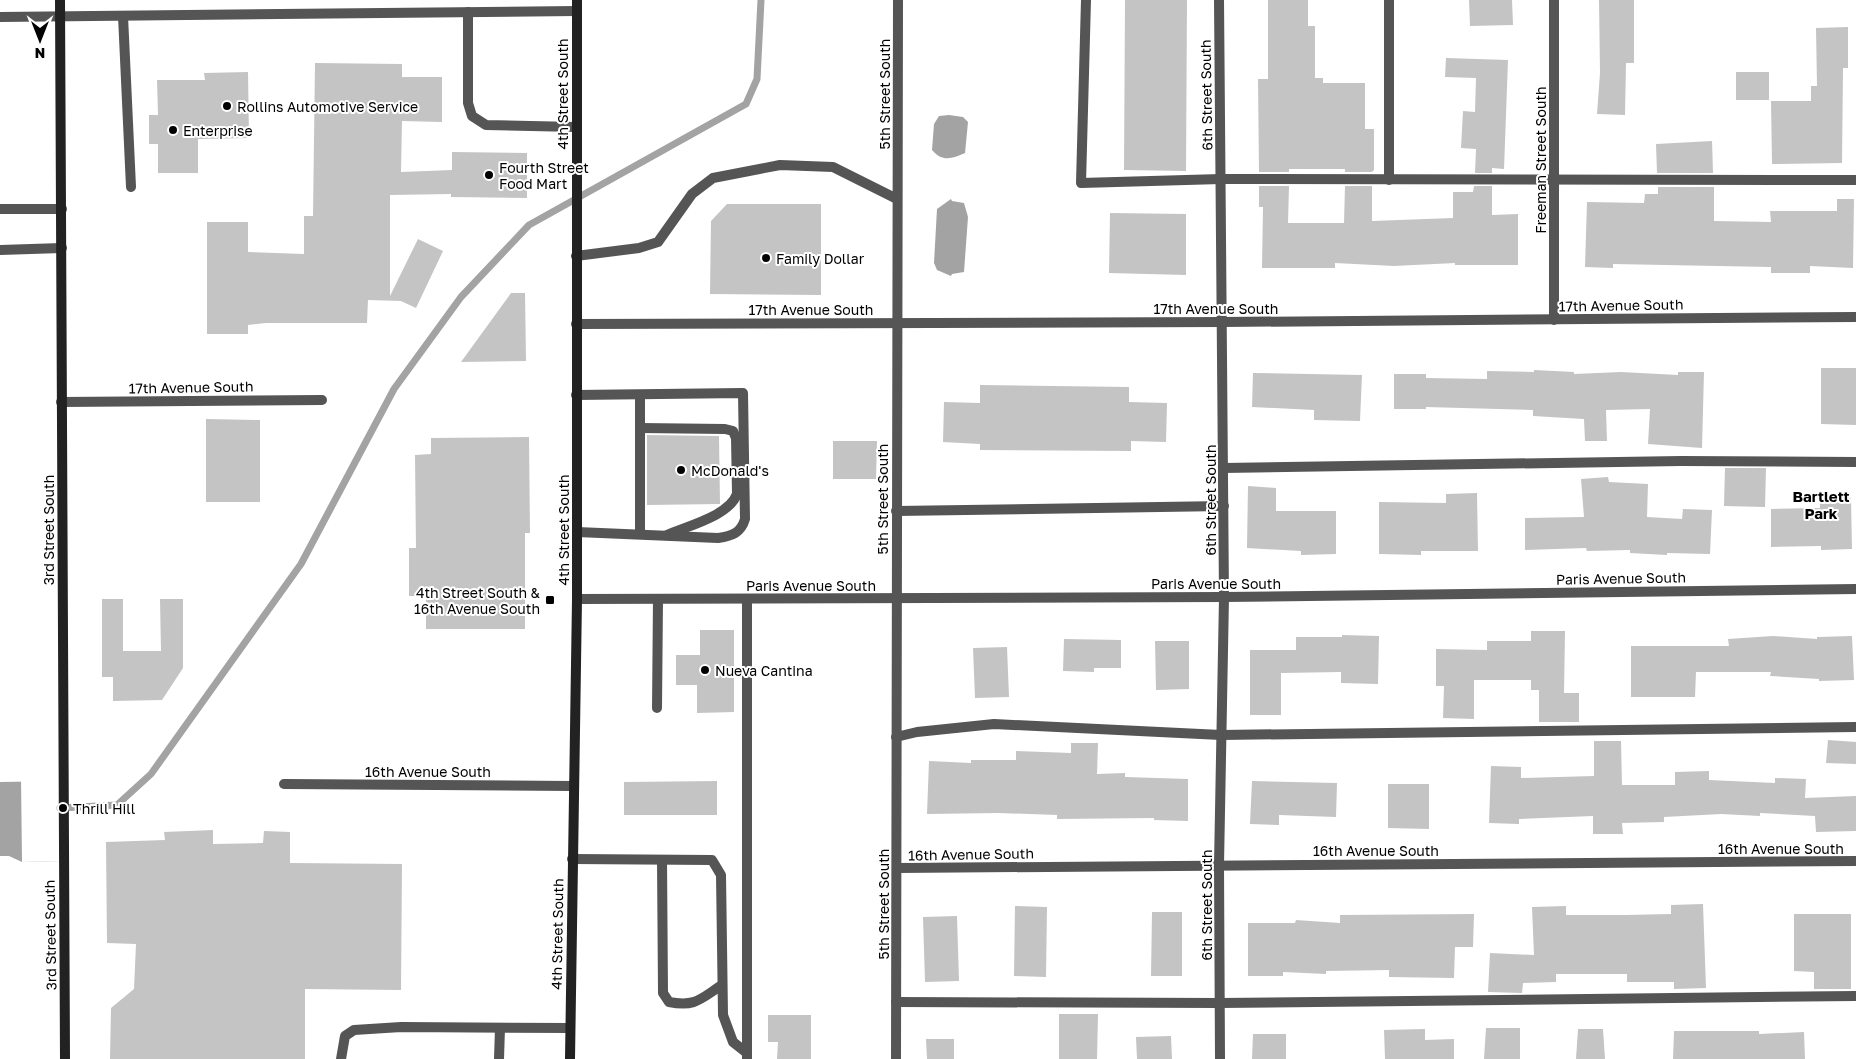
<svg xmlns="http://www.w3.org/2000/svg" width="1856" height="1059" viewBox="0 0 1856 1059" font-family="'Golos Text',sans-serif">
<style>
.water{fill:#a3a3a3}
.pier{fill:#fff}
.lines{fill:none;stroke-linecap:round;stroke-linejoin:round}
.stream{stroke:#a3a3a3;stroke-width:7}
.building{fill:#c4c4c4}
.lane{stroke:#555;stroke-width:10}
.street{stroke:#555;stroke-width:10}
.secondary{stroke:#222;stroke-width:10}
.poi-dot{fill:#000;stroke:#fff;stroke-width:2}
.labels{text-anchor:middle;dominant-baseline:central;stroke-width:4;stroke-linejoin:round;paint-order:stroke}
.street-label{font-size:14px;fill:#000;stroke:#fff}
.poi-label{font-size:14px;fill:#000;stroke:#fff;text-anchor:start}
.neighbourhood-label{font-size:15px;font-weight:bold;fill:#000;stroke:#fff}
</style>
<rect width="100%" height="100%" fill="#fff"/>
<g class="water">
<path d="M 949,115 L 963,117 L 968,122 L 965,153 C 952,159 942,162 932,150 L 934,124 L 939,116 Z"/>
<polygon points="951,199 952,201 964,203 968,217 964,272 952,274 951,276 937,270 934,263 937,209"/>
<polygon points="63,781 63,861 22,862 9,856 0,856 0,782"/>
</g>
<polygon class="pier" points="21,779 63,779 65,861 22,862"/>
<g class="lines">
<polyline class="stream" points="60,808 117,805 151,774 301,564 394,389 461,297 529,225 746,104 757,79 761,0"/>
</g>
<g class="building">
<polygon points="1125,0 1187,0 1186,171 1124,170"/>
<polygon points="1268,0 1308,0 1308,26 1315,26 1315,78 1323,78 1323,83 1365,83 1365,129 1374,129 1374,170 1372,172 1345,172 1345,169 1289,169 1289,172 1259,172 1258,79 1268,79"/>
<polygon points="1469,0 1512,0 1513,25 1470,26"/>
<polygon points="1599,0 1634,0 1634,63 1626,63 1625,115 1597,114 1600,73"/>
<polygon points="1848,27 1848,68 1843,68 1842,163 1772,164 1771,101 1811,101 1811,86 1817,86 1816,28"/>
<polygon points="1446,58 1508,60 1504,169 1492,168 1492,173 1475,173 1476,149 1461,148 1463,111 1475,112 1476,78 1445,77"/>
<polygon points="315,63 402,64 402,77 442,77 442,122 402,121 401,172 452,170 452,152 527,153 527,198 451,197 451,194 390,195 390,296 418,239 443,251 416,308 401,301 368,300 367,323 266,323 248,325 248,334 207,334 207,222 248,222 248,252 304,254 304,216 313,216"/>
<polygon points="248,72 249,138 198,139 198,173 158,173 158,144 149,144 149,115 158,115 157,80 205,80 204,73"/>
<rect x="1736" y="72" width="33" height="28"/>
<polygon points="1712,141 1713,173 1657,173 1656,144"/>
<polygon points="1259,186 1289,186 1288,223 1344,223 1345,186 1372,186 1372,221 1453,218 1453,192 1473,192 1474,186 1492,186 1492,215 1518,214 1518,265 1455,265 1455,263 1394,266 1335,263 1335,268 1262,268 1263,207 1259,207"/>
<polygon points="1658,187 1714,187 1714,221 1771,222 1770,211 1837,211 1837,199 1854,199 1853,268 1810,266 1810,273 1771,273 1771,267 1613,264 1613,268 1585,267 1587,202 1644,203 1645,194 1658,194"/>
<polygon points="727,204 821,204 821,295 710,294 711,221"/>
<polygon points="1110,213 1186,214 1186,275 1109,273"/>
<polygon points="511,293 525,293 526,361 461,362"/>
<polygon points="1821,368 1856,368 1856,425 1821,424"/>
<polygon points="1534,370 1574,372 1574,374 1621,372 1678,375 1678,372 1704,372 1702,448 1648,444 1650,409 1606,410 1607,441 1585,441 1584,419 1533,416 1533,410 1426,407 1426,409 1394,409 1394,374 1426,374 1426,378 1487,379 1487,371 1534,372"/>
<polygon points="1253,373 1362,375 1360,421 1314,420 1314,410 1252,407"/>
<polygon points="980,385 1129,387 1129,402 1167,403 1166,442 1131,441 1131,451 980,450 980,444 943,442 944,402 980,403"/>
<polygon points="206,419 260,420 260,502 206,502"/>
<polygon points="647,435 719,436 720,504 647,505"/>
<polygon points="529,437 530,533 525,533 525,629 426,629 426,596 409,596 409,548 416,548 415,455 431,454 431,438"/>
<polygon points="833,441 877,441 876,479 833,479"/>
<polygon points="1725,468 1766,468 1765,507 1724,506"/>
<polygon points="1608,477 1609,482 1648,484 1647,517 1682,519 1683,509 1712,510 1710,554 1667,553 1667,555 1630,553 1630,550 1587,551 1586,548 1525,550 1525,518 1584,517 1581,479"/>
<polygon points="1248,486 1276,488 1276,511 1336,511 1336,554 1301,555 1301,551 1247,548"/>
<polygon points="1477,493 1478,551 1421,551 1421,555 1379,554 1379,502 1446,503 1446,494"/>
<polygon points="1820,498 1851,498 1852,549 1821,550 1821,546 1771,547 1771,509 1820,508"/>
<polygon points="102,599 123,599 123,651 161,651 160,599 183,599 183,668 162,700 113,701 113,677 102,677"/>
<polygon points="700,630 734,630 734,712 697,713 697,685 676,685 676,655 700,655"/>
<polygon points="1531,631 1565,631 1564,693 1579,693 1579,722 1539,722 1539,690 1531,690 1531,680 1474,680 1474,719 1443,718 1444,686 1436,686 1436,649 1487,650 1487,641 1531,641"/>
<polygon points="1342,635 1379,636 1378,684 1341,683 1341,672 1281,673 1281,715 1250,715 1250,650 1296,650 1296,637 1342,637"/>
<polygon points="1773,636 1817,639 1817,637 1852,636 1854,680 1819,681 1819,679 1770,676 1771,672 1696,672 1695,697 1631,697 1631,646 1729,646 1728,639"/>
<polygon points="1064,639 1121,640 1121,668 1094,668 1094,672 1063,671"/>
<polygon points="1155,641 1189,641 1189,689 1156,690"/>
<polygon points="1007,647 1009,697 975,698 973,648"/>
<polygon points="1828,740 1856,742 1856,764 1826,763"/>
<polygon points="1594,741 1621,741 1622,785 1675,785 1675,772 1709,771 1709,780 1775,783 1775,778 1806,779 1805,798 1856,796 1856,831 1816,832 1815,816 1760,813 1760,816 1721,814 1664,817 1664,822 1622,823 1623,834 1593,834 1593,816 1519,819 1519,824 1489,823 1491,766 1521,767 1521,778 1594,776"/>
<polygon points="1071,743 1098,743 1097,774 1125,773 1125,777 1188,779 1188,821 1154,820 1154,818 1057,819 1057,815 999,813 927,814 929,761 971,763 971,760 1016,760 1016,751 1071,753"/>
<polygon points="717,781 717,815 624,815 624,782"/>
<polygon points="1252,781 1337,783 1336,817 1279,815 1279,825 1250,824"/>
<polygon points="1388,784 1429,784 1429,829 1388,828"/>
<polygon points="213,830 213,844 263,843 264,831 290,832 290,863 402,864 401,990 305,989 305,1059 110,1059 111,1008 134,989 136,944 107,943 106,842 165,840 164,832"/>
<polygon points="1703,904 1706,988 1674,989 1674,982 1627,982 1627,974 1556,974 1556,982 1523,983 1522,993 1488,992 1490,953 1534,955 1532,907 1566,906 1566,915 1626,915 1671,914 1671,905"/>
<polygon points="1015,906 1047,907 1046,977 1014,976"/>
<polygon points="1152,912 1182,912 1182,976 1151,976"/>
<polygon points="1474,914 1473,947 1455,947 1454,978 1389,977 1389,970 1326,971 1326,974 1283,972 1283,976 1248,976 1248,923 1295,923 1296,920 1340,923 1340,915"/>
<polygon points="1794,914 1851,914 1851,989 1814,989 1814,972 1794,971"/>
<polygon points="957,916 959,981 925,982 923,917"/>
<polygon points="1059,1014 1098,1014 1097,1059 1059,1059"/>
<polygon points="768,1015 811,1015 811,1059 777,1059 778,1042 768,1042"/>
<polygon points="1486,1028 1520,1028 1520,1059 1484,1059"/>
<polygon points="1425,1029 1425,1040 1454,1039 1454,1059 1385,1059 1384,1030"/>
<polygon points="1578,1029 1603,1029 1605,1059 1576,1059"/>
<polygon points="1674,1031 1759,1031 1759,1034 1804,1032 1805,1059 1673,1059"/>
<polygon points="1253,1034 1286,1034 1286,1059 1252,1059"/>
<polygon points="1171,1036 1172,1059 1137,1059 1136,1037"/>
<polygon points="926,1039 954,1039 954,1059 927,1059"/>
</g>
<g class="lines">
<g class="lane">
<polyline points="1086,0 1081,183 1221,179 1856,180"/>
<polyline points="1389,0 1389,180"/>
<polyline points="468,12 468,103 472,116 486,125 576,127"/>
<polyline points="123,16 131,187"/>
<polyline points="0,209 62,209"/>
<polyline points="0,250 62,248"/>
<polyline points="576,256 639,248 658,242 692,194 713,178 780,165 833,167 897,199"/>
<path d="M 576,395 L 743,393 L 745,519 C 741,533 732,536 718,538 L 577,532"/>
<polyline points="640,395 640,534"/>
<path d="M 640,428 L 725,429 L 733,431 L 736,438 L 737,494 C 729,516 687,526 667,535"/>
<polyline points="1223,468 1681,461 1856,462"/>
<polyline points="896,511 1224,506"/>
<polyline points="747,599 747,1059"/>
<polyline points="657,708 658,599"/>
<polyline points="896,737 917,732 994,724 1221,735 1856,727"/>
<polyline points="572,859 712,860 721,875 723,1015 733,1042 747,1053"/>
<path d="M 662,860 L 663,993 L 669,1002 C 696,1007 700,999 722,985"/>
<polyline points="896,1002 1220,1003 1856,996"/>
<polyline points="341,1059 345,1036 354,1030 401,1027 570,1028"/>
<polyline points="499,1059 500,1028"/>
</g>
<g class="street">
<polyline points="1219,0 1224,597 1219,865 1220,1059"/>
<polyline points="1554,0 1554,320"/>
<polyline points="0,17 576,11"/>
<polyline points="576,324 1223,322 1856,317"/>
<polyline points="61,402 322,400"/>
<polyline points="577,599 1224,597 1856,589"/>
<polyline points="284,784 572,786"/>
<polyline points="897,868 1856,861"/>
<polyline points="896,1059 898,0"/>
</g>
<g class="secondary">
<polyline points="60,0 65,1059"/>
<polyline points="570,1059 577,599 577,0"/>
</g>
</g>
<g class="poi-dot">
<circle cx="227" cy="106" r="5"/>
<circle cx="173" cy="130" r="5"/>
<circle cx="489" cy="175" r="5"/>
<circle cx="766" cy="258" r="5"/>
<circle cx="681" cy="470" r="5"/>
<rect x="545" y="595" width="10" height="10" rx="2.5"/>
<circle cx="705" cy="670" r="5"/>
<circle cx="63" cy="808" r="5"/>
</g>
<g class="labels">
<g class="street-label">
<text transform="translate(562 94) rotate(-90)">4th Street South</text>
<text transform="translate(884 94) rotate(-90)">5th Street South</text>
<text transform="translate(1206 95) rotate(-91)">6th Street South</text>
<text transform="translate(1540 160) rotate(-90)">Freeman Street South</text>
<text transform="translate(1621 305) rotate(-1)">17th Avenue South</text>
<text x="1216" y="308">17th Avenue South</text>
<text x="811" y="309">17th Avenue South</text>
<text transform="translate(191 387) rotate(-1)">17th Avenue South</text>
<text transform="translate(882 499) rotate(-90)">5th Street South</text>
<text transform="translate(1210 500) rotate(-90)">6th Street South</text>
<text transform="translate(48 530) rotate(-90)">3rd Street South</text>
<text transform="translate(563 530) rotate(-90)">4th Street South</text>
<text transform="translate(1621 578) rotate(-1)">Paris Avenue South</text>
<text x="1216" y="583">Paris Avenue South</text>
<text x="811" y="585">Paris Avenue South</text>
<text x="428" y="771">16th Avenue South</text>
<text x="1781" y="848">16th Avenue South</text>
<text x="1376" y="850">16th Avenue South</text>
<text transform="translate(971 854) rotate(-1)">16th Avenue South</text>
<text transform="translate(883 904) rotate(-90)">5th Street South</text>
<text transform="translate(1206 905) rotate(-90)">6th Street South</text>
<text transform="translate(557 934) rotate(-89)">4th Street South</text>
<text transform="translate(50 935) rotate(-91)">3rd Street South</text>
</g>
<g class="poi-label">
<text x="237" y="106">Rollins Automotive Service</text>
<text x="183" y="130">Enterprise</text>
<text x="499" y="167">Fourth Street<tspan x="499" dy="16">Food Mart</tspan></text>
<text x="776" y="258">Family Dollar</text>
<text x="691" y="470">McDonald's</text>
<text x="540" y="592" text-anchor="end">4th Street South &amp;<tspan x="540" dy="16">16th Avenue South</tspan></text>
<text x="715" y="670">Nueva Cantina</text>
<text x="73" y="808">Thrill Hill</text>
</g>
<g class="neighbourhood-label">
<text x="1821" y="496">Bartlett<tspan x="1821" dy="17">Park</tspan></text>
</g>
</g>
<g transform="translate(40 40) rotate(180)" stroke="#ffffff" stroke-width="4" paint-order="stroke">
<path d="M0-4L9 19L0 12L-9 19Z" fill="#000000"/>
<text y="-8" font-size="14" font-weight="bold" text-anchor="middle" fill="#000000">N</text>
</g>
</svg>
